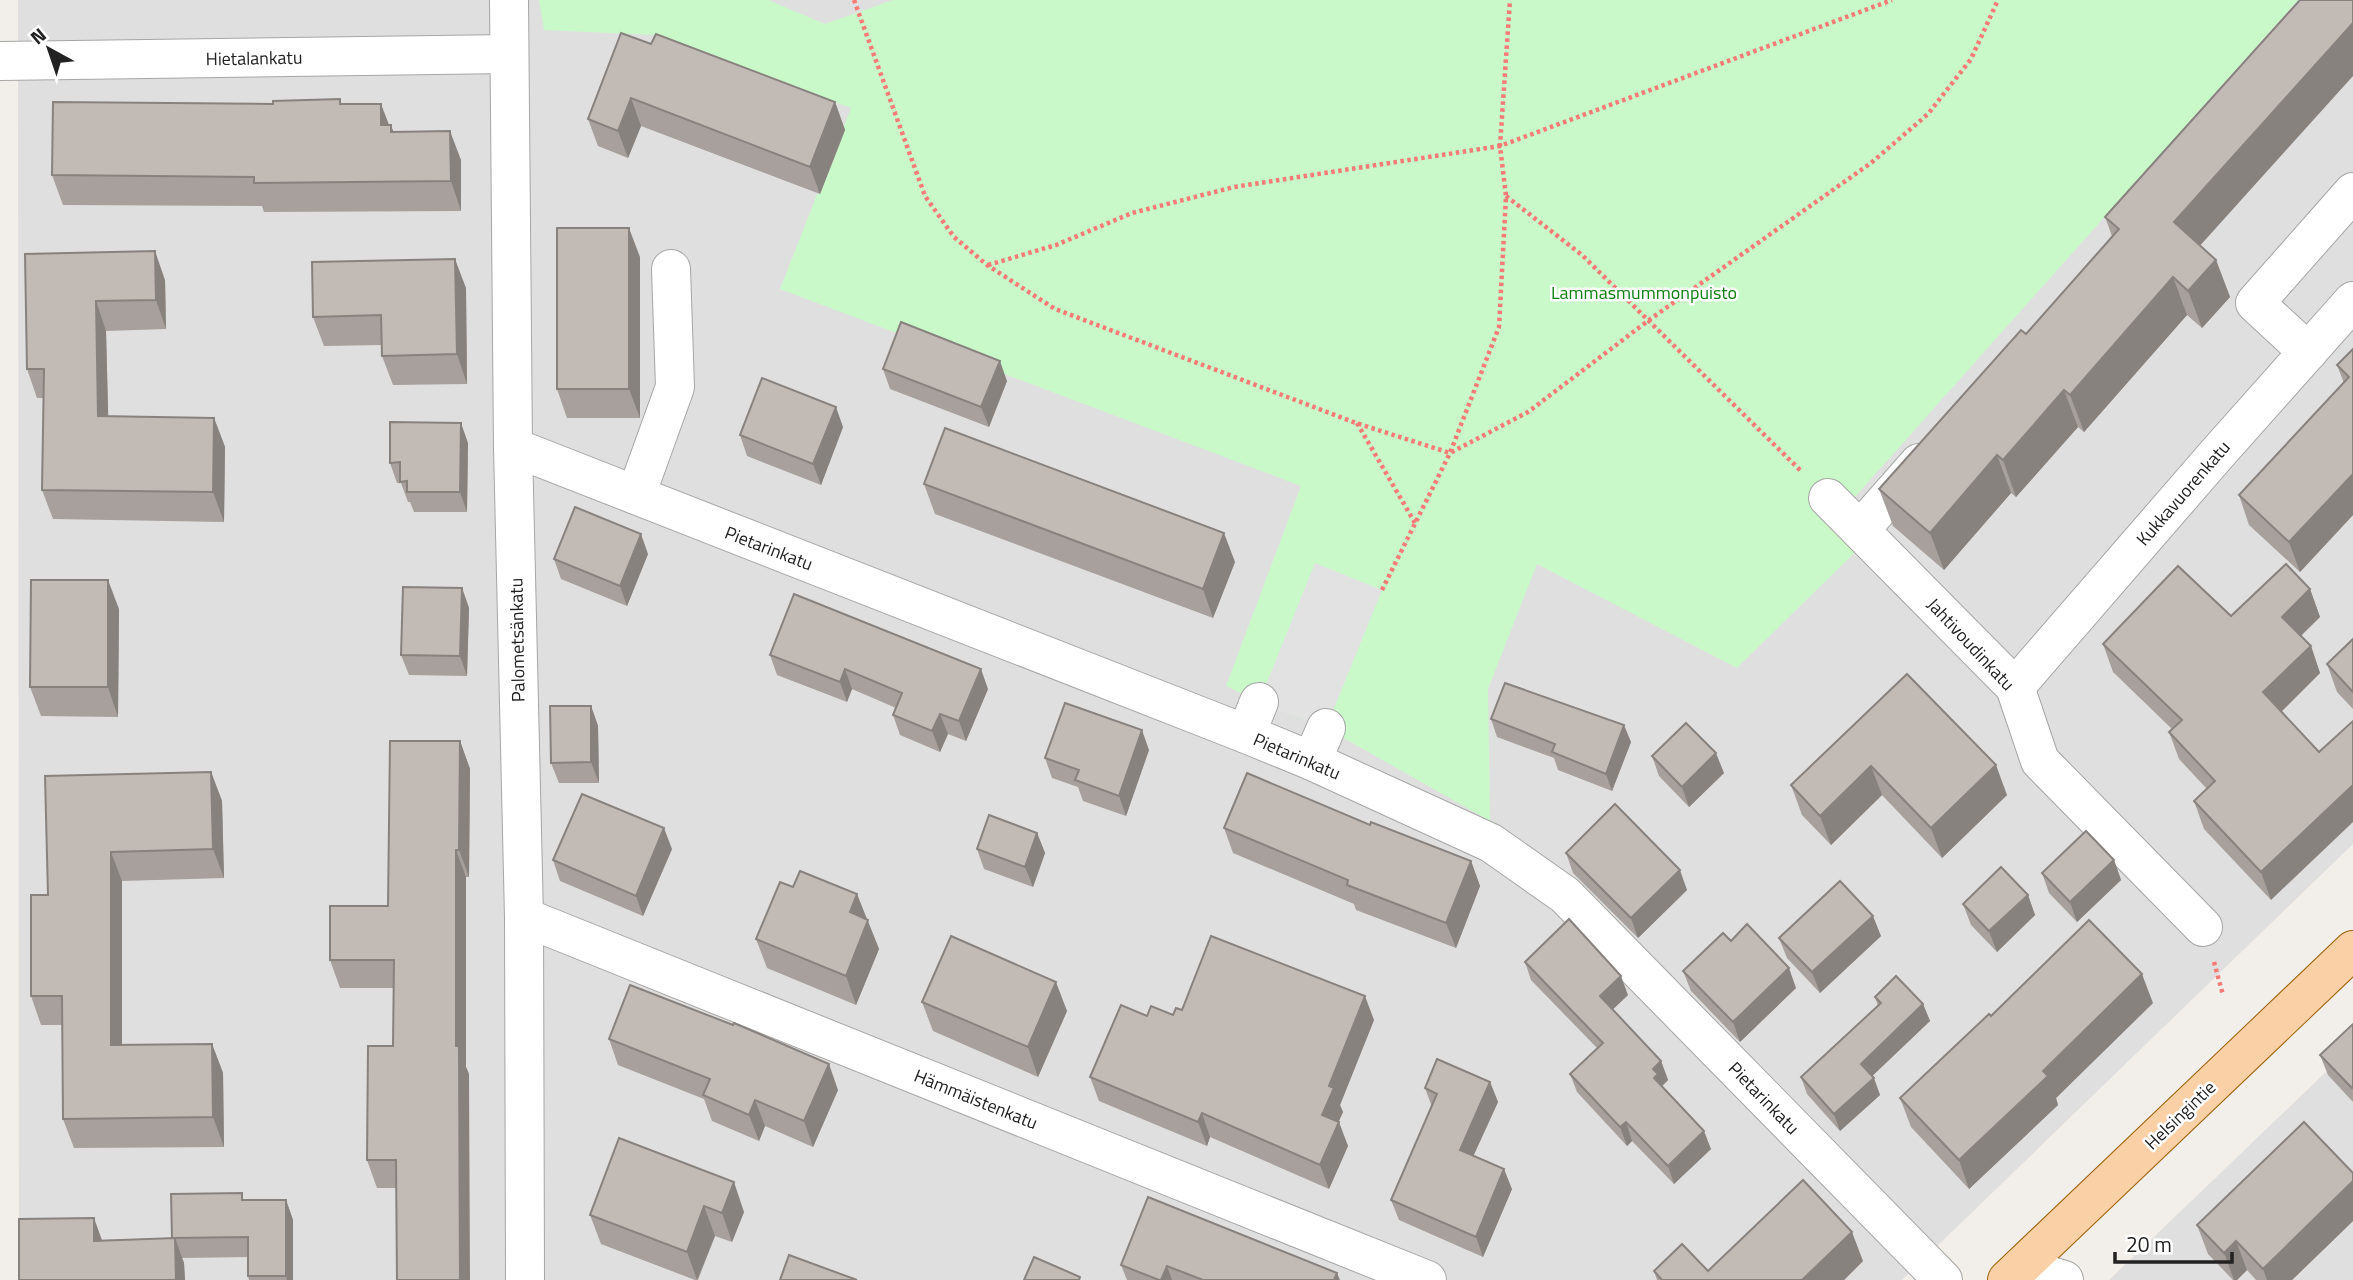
<svg xmlns="http://www.w3.org/2000/svg" width="2353" height="1280" viewBox="0 0 2353 1280" font-family="'Titillium Web',sans-serif">
<style>
.residential{fill:#e0dfdf}
.park{fill:#c9f9c9}
.parking{fill:#e2e2e2}
.lines{fill:none;stroke-linecap:round;stroke-linejoin:round}
.minor-casing{stroke:#a6a6a6;stroke-width:40}
.major-casing{stroke:#9b5f04;stroke-width:40}
.path{stroke:#f67a75;stroke-width:4.5;stroke-dasharray:3.5 3.5;stroke-linecap:butt}
.minor{stroke:#fff;stroke-width:38}
.major{stroke:#fad0a6;stroke-width:38}
.wall{fill:#a7a09c}
.shaded-wall{fill:#88827f}
.building{fill:#c2bab5;stroke:#88827f;stroke-width:2}
.labels{text-anchor:middle;dominant-baseline:central;stroke-width:5;stroke-linejoin:round;paint-order:stroke}
.street-label{font-size:18px;fill:#222;stroke:#fff}
.park-label{font-size:18px;fill:#0f8011;stroke:#fff}
</style>
<rect width="100%" height="100%" fill="#f2eee9"/>
<g class="residential">
<polygon points="18,0 2353,0 2353,844 1902,1280 19,1280"/>
<polygon points="2353,1046 2353,1280 2109,1280"/>
</g>
<polygon class="park" points="539,0 768,0 825,24 893,0 2298,0 1854,498 1881,527 1737,668 1537,564 1488,689 1490,821 1326,728 1259,702 1226,686 1301,486 780,289 851,108 654,35 544,30"/>
<polygon class="parking" points="1315,563 1382,590 1326,728 1259,702"/>
<g class="lines">
<defs>
<g id="minor">
<polyline points="509,0 513,447 524,917 525,1280"/>
<polyline points="0,61 509,54"/>
<polyline points="2308,352 2255,303 2353,192"/>
<polyline points="513,447 1246,734 1312,761 1491,843 1565,895 1943,1280"/>
<polyline points="636,495 675,387 671,269"/>
<polyline points="1828,498 2015,687 2040,761 2203,927"/>
<polyline points="1860,530 1919,463"/>
<polyline points="2015,687 2216,455 2353,301"/>
<polyline points="1246,734 1259,702"/>
<polyline points="1312,761 1326,728"/>
<polyline points="524,917 1427,1280"/>
<polyline points="2021,1267 2064,1280"/>
</g>
<polyline id="major" points="2007,1280 2353,950"/>
</defs>
<use href="#minor" class="minor-casing"/>
<use href="#major" class="major-casing"/>
<g class="path">
<polyline points="854,0 925,196 954,237 987,265 1055,309 1356,423 1450,453 1528,412 1649,320 1871,163 1928,114 1971,59 1998,0"/>
<polyline points="1506,196 1582,255 1802,472"/>
<polyline points="988,265 1056,245 1132,213 1234,187 1500,146 1892,0"/>
<polyline points="1357,423 1415,523"/>
<polyline points="1382,590 1450,453 1499,327 1506,196 1500,146 1510,0"/>
<polyline points="2214,962 2223,995"/>
</g>
<use href="#minor" class="minor"/>
<use href="#major" class="major"/>
</g>
<g class="wall">
<polygon points="651,44 835,102 845,130 820,194 641,126 628,158 598,146 588,119"/>
<polygon points="273,104 342,104 391,125 393,132 461,160 461,211 264,212 262,206 63,205 52,175"/>
<polygon points="2105,217 2200,246 2216,260 2230,297 2202,328 2187,315 2084,432 2078,427 2016,497 2011,493 1944,570 1893,526 1879,489 2026,334 2112,236"/>
<polygon points="25,254 165,280 166,329 106,331 108,416 214,418 225,447 224,522 53,519 42,490 44,398 37,398 27,369"/>
<polygon points="640,257 640,418 567,418 557,389"/>
<polygon points="466,288 467,384 393,385 382,356 382,345 324,346 313,317"/>
<polygon points="2353,349 2353,515 2300,572 2249,525 2239,495 2344,383 2337,365"/>
<polygon points="883,369 1007,381 989,427 890,389"/>
<polygon points="843,427 821,485 747,456 740,435"/>
<polygon points="468,443 467,512 414,512 410,502 408,502 401,483 397,483 390,463"/>
<polygon points="924,484 1235,562 1213,618 935,514"/>
<polygon points="648,554 627,606 561,579 554,559"/>
<polygon points="462,588 469,608 467,676 409,675 401,655"/>
<polygon points="2310,589 2320,617 2301,636 2311,646 2320,673 2281,712 2271,900 2204,829 2194,801 2207,789 2179,759 2169,732 2172,729 2113,672 2103,644 2231,616"/>
<polygon points="119,609 118,717 41,716 30,687"/>
<polygon points="2353,639 2353,709 2337,692 2327,664"/>
<polygon points="770,655 988,689 966,741 948,734 940,752 900,735 893,715 896,708 852,689 847,702 777,675"/>
<polygon points="1907,674 2007,795 1942,858 1882,795 1831,845 1802,815 1791,785"/>
<polygon points="591,706 598,726 599,783 559,783 551,763"/>
<polygon points="1491,719 1631,742 1612,791 1558,770 1554,758 1497,737"/>
<polygon points="460,741 470,769 469,877 466,877 466,1067 469,1074 396,1188 377,1188 367,1160 393,1046 393,988 340,988 330,960 388,906"/>
<polygon points="1149,750 1126,816 1083,801 1078,787 1052,778 1045,758"/>
<polygon points="1652,756 1724,773 1689,807 1659,776"/>
<polygon points="211,772 222,801 224,878 122,881 122,1045 212,1044 223,1073 224,1147 74,1148 63,1119 63,1025 41,1025 31,996 48,895"/>
<polygon points="1370,825 1471,861 1480,886 1456,948 1356,910 1354,904 1233,853 1224,828"/>
<polygon points="1037,833 1045,853 1033,887 984,869 977,849"/>
<polygon points="672,849 643,916 560,881 553,860"/>
<polygon points="1566,853 1687,890 1638,938 1573,873"/>
<polygon points="2114,860 2121,880 2077,922 2049,893 2042,873"/>
<polygon points="2028,895 2035,915 1997,952 1971,925 1963,904"/>
<polygon points="867,919 879,949 856,1005 767,968 756,939"/>
<polygon points="1881,936 1820,993 1787,958 1779,938"/>
<polygon points="1731,941 1796,988 1740,1042 1691,991 1683,971"/>
<polygon points="1525,962 1628,995 1612,1010 1661,1061 1668,1080 1662,1086 1711,1149 1674,1184 1632,1141 1627,1146 1577,1092 1570,1074 1597,1048 1531,980"/>
<polygon points="1875,997 1923,1004 1930,1021 1872,1076 1880,1095 1840,1131 1807,1094 1801,1077 1878,1006"/>
<polygon points="922,1002 1067,1011 1038,1077 933,1031"/>
<polygon points="2153,1003 2056,1098 2058,1105 1969,1189 1911,1127 1900,1098 1991,1016"/>
<polygon points="1182,1010 1374,1020 1340,1105 1343,1112 1338,1122 1348,1146 1329,1189 1210,1137 1207,1146 1099,1101 1090,1077 1147,1016 1173,1015"/>
<polygon points="2353,1024 2353,1102 2328,1075 2320,1055"/>
<polygon points="609,1039 838,1090 813,1147 765,1126 759,1141 712,1121 704,1099 618,1065"/>
<polygon points="1490,1082 1498,1102 1473,1156 1512,1189 1483,1257 1399,1220 1391,1200 1432,1107 1425,1088"/>
<polygon points="619,1138 744,1212 732,1242 715,1236 698,1280 695,1280 601,1244 590,1215"/>
<polygon points="1148,1197 1340,1280 1127,1280 1121,1265"/>
<polygon points="245,1200 286,1200 293,1220 293,1280 249,1280 248,1276 248,1257 182,1258 184,1263 185,1280 19,1280 102,1240 172,1238"/>
<polygon points="2353,1221 2292,1280 2256,1280 2247,1270 2237,1280 2233,1280 2208,1254 2197,1225"/>
<polygon points="1863,1261 1844,1280 1657,1280 1654,1271 1708,1271"/>
</g>
<g class="shaded-wall">
<polygon points="2353,23 2353,76 2188,259 2174,222"/>
<polygon points="631,98 641,126 628,158 618,131"/>
<polygon points="835,102 845,130 820,194 810,167"/>
<polygon points="381,104 391,130 391,125 401,154 381,125"/>
<polygon points="450,131 461,160 461,211 451,181"/>
<polygon points="629,228 640,257 640,418 629,389"/>
<polygon points="155,251 165,280 166,329 156,300"/>
<polygon points="455,259 466,288 467,384 457,354"/>
<polygon points="2216,260 2230,297 2202,328 2188,291"/>
<polygon points="2173,277 2187,315 2084,432 2070,395"/>
<polygon points="96,301 106,331 109,445 98,416"/>
<polygon points="1000,361 1007,381 989,427 981,407"/>
<polygon points="2064,390 2078,427 2016,497 2003,460"/>
<polygon points="836,407 843,427 821,485 813,464"/>
<polygon points="214,418 225,447 224,522 213,492"/>
<polygon points="461,423 468,443 467,512 460,492"/>
<polygon points="1997,455 2011,493 1944,570 1930,533"/>
<polygon points="2353,474 2353,515 2300,572 2289,542"/>
<polygon points="1224,533 1235,562 1213,618 1203,589"/>
<polygon points="641,534 648,554 627,606 620,586"/>
<polygon points="108,580 119,609 118,717 108,687"/>
<polygon points="462,588 469,608 467,676 460,656"/>
<polygon points="2310,589 2320,617 2292,644 2282,617"/>
<polygon points="2311,646 2320,673 2273,720 2263,692"/>
<polygon points="845,669 852,689 847,702 840,682"/>
<polygon points="981,669 988,689 966,741 959,721"/>
<polygon points="591,706 598,726 599,783 591,762"/>
<polygon points="940,714 948,734 940,752 932,731"/>
<polygon points="1624,725 1631,742 1612,791 1606,774"/>
<polygon points="1142,730 1149,750 1126,816 1119,796"/>
<polygon points="460,741 470,769 469,877 459,850"/>
<polygon points="1716,753 1724,773 1689,807 1682,787"/>
<polygon points="1996,765 2007,795 1942,858 1931,828"/>
<polygon points="1871,766 1882,795 1831,845 1820,816"/>
<polygon points="211,772 222,801 224,878 213,849"/>
<polygon points="2353,785 2353,822 2271,900 2261,872"/>
<polygon points="664,828 672,849 643,916 636,896"/>
<polygon points="1037,833 1045,853 1033,887 1025,867"/>
<polygon points="456,850 466,877 466,1067 469,1074 470,1280 460,1280 456,1046"/>
<polygon points="111,852 122,881 122,1074 111,1045"/>
<polygon points="2114,860 2121,880 2077,922 2070,902"/>
<polygon points="1471,861 1480,886 1456,948 1446,923"/>
<polygon points="1680,870 1687,890 1638,938 1631,918"/>
<polygon points="857,894 879,949 856,1005 846,976 850,912"/>
<polygon points="2028,895 2035,915 1997,952 1989,931"/>
<polygon points="1873,916 1881,936 1820,993 1812,972"/>
<polygon points="1789,968 1796,988 1740,1042 1733,1022"/>
<polygon points="2142,974 2153,1003 2056,1098 2058,1105 1969,1189 1959,1160 2043,1071"/>
<polygon points="1621,976 1628,995 1607,1015 1600,996"/>
<polygon points="1056,982 1067,1011 1038,1077 1028,1047"/>
<polygon points="1365,996 1374,1020 1340,1105 1343,1112 1331,1139 1322,1115 1329,1086"/>
<polygon points="1923,1004 1930,1021 1867,1081 1861,1064"/>
<polygon points="212,1044 223,1073 224,1147 213,1117"/>
<polygon points="1661,1061 1668,1080 1662,1086 1654,1078 1653,1069"/>
<polygon points="829,1064 838,1090 813,1147 804,1121"/>
<polygon points="1874,1078 1880,1095 1840,1131 1834,1114"/>
<polygon points="1490,1082 1498,1102 1467,1170 1460,1150"/>
<polygon points="755,1100 765,1126 759,1141 749,1115"/>
<polygon points="1202,1113 1210,1137 1207,1146 1198,1122"/>
<polygon points="1339,1122 1348,1146 1329,1189 1320,1165"/>
<polygon points="1626,1122 1632,1141 1627,1146 1620,1127"/>
<polygon points="1704,1131 1711,1149 1674,1184 1668,1166"/>
<polygon points="1504,1169 1512,1189 1483,1257 1476,1237"/>
<polygon points="2353,1181 2353,1221 2292,1280 2267,1280 2263,1269"/>
<polygon points="734,1182 744,1212 732,1242 722,1213"/>
<polygon points="286,1200 293,1220 293,1280 287,1280 286,1276"/>
<polygon points="704,1206 715,1236 697,1280 687,1252"/>
<polygon points="94,1218 103,1243 94,1241"/>
<polygon points="1852,1232 1863,1261 1844,1280 1802,1280"/>
<polygon points="175,1238 184,1263 185,1280 176,1280"/>
<polygon points="2236,1241 2247,1270 2237,1280 2234,1280 2224,1253"/>
<polygon points="1167,1266 1172,1280 1161,1280"/>
<polygon points="1337,1273 1340,1280 1334,1280"/>
</g>
<g class="building">
<polygon points="2300,0 2353,0 2353,23 2174,222 2216,260 2188,291 2173,277 2070,395 2064,390 2003,460 1997,455 1930,533 1879,489 2021,330 2026,334 2119,229 2105,217"/>
<polygon points="621,33 651,44 656,34 835,102 810,167 631,98 618,131 588,119"/>
<polygon points="340,99 340,104 381,104 381,125 391,125 391,132 450,131 451,181 254,183 254,177 52,175 53,102 273,104 273,101"/>
<rect x="557" y="228" width="72" height="161"/>
<polygon points="155,251 156,300 96,301 98,416 214,418 213,492 42,490 44,369 27,369 25,254"/>
<polygon points="455,259 457,354 382,356 381,315 313,317 312,262"/>
<polygon points="901,322 1000,361 981,407 883,369"/>
<polygon points="2353,349 2353,474 2289,542 2239,495 2349,377 2337,365"/>
<polygon points="762,378 836,407 813,464 740,435"/>
<polygon points="390,422 461,423 460,492 407,492 407,481 400,482 400,462 390,463"/>
<polygon points="945,428 1224,533 1203,589 924,484"/>
<polygon points="575,507 641,534 620,586 554,559"/>
<polygon points="2286,564 2310,589 2282,617 2311,646 2263,692 2319,752 2353,721 2353,785 2261,872 2194,801 2215,781 2169,732 2182,720 2103,644 2178,566 2231,616"/>
<polygon points="31,580 108,580 108,687 30,687"/>
<polygon points="403,587 462,588 460,656 401,655"/>
<polygon points="794,594 981,669 959,721 940,714 932,731 893,715 902,693 845,669 840,682 770,655"/>
<polygon points="2353,639 2353,692 2327,664"/>
<polygon points="1907,674 1996,765 1931,828 1871,766 1820,816 1791,785"/>
<polygon points="1505,683 1624,725 1606,774 1552,752 1555,744 1491,719"/>
<polygon points="1065,703 1142,730 1119,796 1075,780 1079,770 1045,758"/>
<polygon points="550,706 591,706 591,762 551,763"/>
<polygon points="1686,723 1716,753 1682,787 1652,756"/>
<polygon points="390,741 460,741 459,850 456,850 456,1046 459,1046 460,1280 397,1280 396,1160 367,1160 368,1046 393,1046 394,960 330,960 330,906 388,906"/>
<polygon points="211,772 213,849 111,852 111,1045 212,1044 213,1117 63,1119 62,996 31,996 31,895 48,895 45,776"/>
<polygon points="1247,773 1370,825 1371,822 1471,861 1446,923 1347,885 1348,880 1224,828"/>
<polygon points="582,794 664,828 636,896 553,860"/>
<polygon points="1615,804 1680,870 1631,918 1566,853"/>
<polygon points="989,815 1037,833 1025,867 977,849"/>
<polygon points="2086,831 2114,860 2070,902 2042,873"/>
<polygon points="2001,867 2028,895 1989,931 1963,904"/>
<polygon points="800,871 857,894 850,912 868,920 846,976 756,939 780,882 793,887"/>
<polygon points="1840,881 1873,916 1812,972 1779,938"/>
<polygon points="1569,919 1621,976 1600,996 1661,1061 1653,1069 1658,1074 1654,1078 1704,1131 1668,1166 1626,1122 1620,1127 1570,1074 1603,1043 1525,962"/>
<polygon points="2089,920 2142,974 2043,1071 2048,1076 1959,1160 1900,1098 1989,1014 1991,1016"/>
<polygon points="1747,924 1789,968 1733,1022 1683,971 1723,933 1731,941"/>
<polygon points="951,936 1056,982 1028,1047 922,1002"/>
<polygon points="1211,936 1365,996 1329,1086 1334,1088 1322,1115 1339,1122 1320,1165 1202,1113 1198,1122 1090,1077 1121,1005 1147,1016 1151,1006 1173,1015 1176,1008 1182,1010"/>
<polygon points="1896,976 1923,1004 1861,1064 1874,1078 1834,1114 1801,1077 1881,1003 1875,997"/>
<polygon points="630,985 733,1025 734,1023 829,1064 804,1121 755,1100 749,1115 703,1095 710,1079 609,1039"/>
<polygon points="2353,1024 2353,1087 2352,1088 2320,1055"/>
<polygon points="1437,1059 1490,1082 1460,1150 1504,1169 1476,1237 1391,1200 1437,1094 1425,1088"/>
<polygon points="2304,1122 2353,1173 2353,1181 2263,1269 2236,1241 2224,1253 2197,1225"/>
<polygon points="619,1138 734,1182 722,1213 704,1206 687,1252 590,1215"/>
<polygon points="1803,1180 1852,1232 1802,1280 1662,1280 1654,1271 1682,1244 1708,1271"/>
<polygon points="242,1193 242,1200 286,1200 286,1276 248,1276 248,1237 172,1238 171,1194"/>
<polygon points="1148,1197 1337,1273 1334,1280 1203,1280 1167,1266 1161,1280 1159,1280 1121,1265"/>
<polygon points="94,1218 94,1241 175,1238 176,1280 19,1280 19,1219"/>
<polygon points="789,1255 857,1280 780,1280"/>
<polygon points="1034,1257 1080,1277 1079,1280 1024,1280"/>
</g>
<g class="labels">
<g class="street-label">
<text transform="translate(254 58) rotate(-1)">Hietalankatu</text>
<text transform="translate(2183 493) rotate(-49)">Kukkavuorenkatu</text>
<text transform="translate(769 548) rotate(21)">Pietarinkatu</text>
<text transform="translate(517 640) rotate(-91)">Palometsänkatu</text>
<text transform="translate(1971 644) rotate(47)">Jahtivoudinkatu</text>
<text transform="translate(1297 756) rotate(23)">Pietarinkatu</text>
<text transform="translate(1764 1098) rotate(46)">Pietarinkatu</text>
<text transform="translate(976 1099) rotate(22)">Hämmäistenkatu</text>
<text transform="translate(2180 1115) rotate(-44)">Helsingintie</text>
</g>
<g class="park-label">
<text x="1644" y="292">Lammasmummonpuisto</text>
</g>
</g>
<g transform="translate(49 49) rotate(320)" stroke="#ffffff" stroke-width="5" paint-order="stroke">
<path d="M0-5L12 26L0 18L-12 26Z" fill="#222222"/>
<text y="-10" font-size="19" font-weight="bold" text-anchor="middle" fill="#222222">N</text>
</g>
<path d="M2115 1252v10h117v-10" fill="none" stroke="#222222" stroke-width="3.5"/>
<text x="2126" y="1252" font-size="21" fill="#222222" stroke="#ffffff" stroke-width="5" paint-order="stroke">20 m</text>
</svg>
